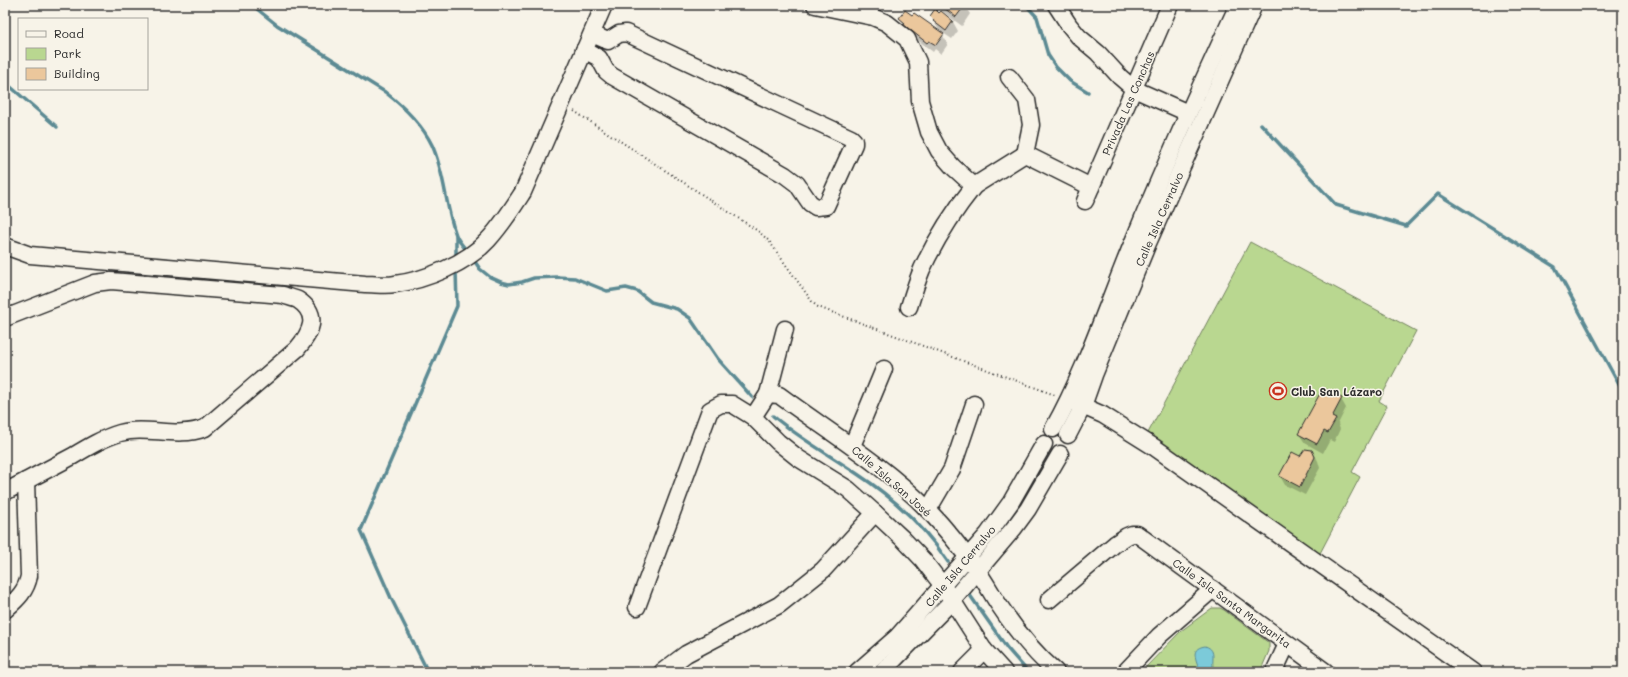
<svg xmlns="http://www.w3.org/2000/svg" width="1628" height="677" viewBox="0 0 1628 677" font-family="Mali,sans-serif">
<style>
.green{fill:#b9d790;stroke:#72815e}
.water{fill:#7bcad9;stroke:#5b8a93}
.shadow{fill:#0003}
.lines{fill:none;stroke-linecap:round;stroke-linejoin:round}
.stream{stroke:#5b8a93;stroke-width:3.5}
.building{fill:#ebc79c;stroke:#2b2b2b}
.minor-casing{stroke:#2b2b2b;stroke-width:19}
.path{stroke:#2b2b2b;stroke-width:2;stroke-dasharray:1 3;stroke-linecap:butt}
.minor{stroke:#f7f3e8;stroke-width:16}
.labels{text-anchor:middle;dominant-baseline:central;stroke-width:3;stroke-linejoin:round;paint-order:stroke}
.street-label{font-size:11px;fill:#2b2b2b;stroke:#f7f3e8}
.poi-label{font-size:11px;font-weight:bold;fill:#2b2b2b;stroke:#f7f3e8;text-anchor:start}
</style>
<rect width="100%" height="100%" fill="#f7f3e8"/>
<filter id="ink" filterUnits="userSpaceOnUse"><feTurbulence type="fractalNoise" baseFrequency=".025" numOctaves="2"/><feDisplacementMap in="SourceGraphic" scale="8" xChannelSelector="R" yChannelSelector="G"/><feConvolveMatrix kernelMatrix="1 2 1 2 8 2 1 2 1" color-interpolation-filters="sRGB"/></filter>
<g filter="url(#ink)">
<g class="green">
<polygon points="1250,242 1416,331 1379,401 1387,406 1352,472 1360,477 1318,557 1148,433"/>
<polygon points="1212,608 1220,608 1224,610 1269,643 1269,651 1260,672 1141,672 1181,631"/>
</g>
<path class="water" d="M 1205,646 C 1219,650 1209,663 1215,672 L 1199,672 C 1199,662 1187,649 1205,646 Z"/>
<g class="shadow">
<polygon points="934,5 964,5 970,14 962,26"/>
<polygon points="941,13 953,22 958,31 952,39 940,31 948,44 941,54 935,49 933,52 910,34 900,18 912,17 942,35 931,17"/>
<polygon points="1341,399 1346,408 1338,424 1340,429 1334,442 1330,440 1323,453 1305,443 1299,434"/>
<polygon points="1309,450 1313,451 1318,461 1320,468 1305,495 1285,485 1280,476"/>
</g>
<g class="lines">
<g class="stream">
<path d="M 252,5 L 277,25 L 385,92 C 404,107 422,124 432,145 C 445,173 445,206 456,235 C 458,241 464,247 468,252"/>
<polyline points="1026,5 1037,17 1048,55 1056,67 1070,81 1088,92"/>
<polyline points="5,82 57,127"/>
<polyline points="1261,124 1336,205 1406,226 1438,194 1555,267 1623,392"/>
<polyline points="456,236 456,258"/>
<polyline points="473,259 480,269 490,277 501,282 509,284 522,282 534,278 557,277 575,278 607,291 626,288 637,291 651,302 677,309 690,318 718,359 752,397"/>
<path d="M 773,416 C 799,438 828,454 856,473 C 891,496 925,527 948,562"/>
<polyline points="967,591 1007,648 1028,672"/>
<polyline points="428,672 391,598 361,530 457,306 456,270"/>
</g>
</g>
<g class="building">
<polygon points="940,5 965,5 956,17"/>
<polygon points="935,9 939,13 941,11 953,21 946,31 933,21 934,20 930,16"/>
<polygon points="905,10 912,15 914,13 944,34 936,45 929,41 927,43 904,25 905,23 899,18"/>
<polygon points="1323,388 1342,398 1332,417 1336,419 1328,433 1324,431 1317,444 1298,434"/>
<polygon points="1305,449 1312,450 1315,457 1300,487 1279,476 1292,452 1300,456"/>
</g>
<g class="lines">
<defs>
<g id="minor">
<polyline points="815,5 873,17 887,23 907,39 918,62 920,101 929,132 939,151 953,167 974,186 1025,154 1091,187"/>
<polyline points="1056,5 1069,25 1079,37 1098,53 1120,77 1134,89 1188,113"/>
<polyline points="584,50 599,58 606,71 612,76 785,175 797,184 810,203 816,207 826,206 854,144 854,141 851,138 626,33 619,34 608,41 592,34"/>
<polyline points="1009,77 1027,100 1031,125 1025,154"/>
<polyline points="1085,201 1170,5"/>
<path d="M 5,246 L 30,255 L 365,284 C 375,284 386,286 395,284 C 427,280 467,263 488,240 C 502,225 512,209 523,192 L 604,5"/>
<path d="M 909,307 C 913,294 917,281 922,269 C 936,239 954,211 974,186"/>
<path d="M 5,318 L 95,283 L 111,281 L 283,295 C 288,297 294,298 298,300 C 321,315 310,334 297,349 L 205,428 C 176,439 147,425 120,433 C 103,438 88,447 73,456 C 50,468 28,480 5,492"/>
<polyline points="768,394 785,329"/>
<polyline points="1069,400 1103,415 1154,447 1473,672"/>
<path d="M 753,417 L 768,394 L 779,395 C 829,432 884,465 928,510 C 945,528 962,549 976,569 C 985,581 991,593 999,605 C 1015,629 1034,653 1056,672"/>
<path d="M 1053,429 C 1087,368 1108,301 1135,237 C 1167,159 1202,82 1238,5"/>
<polyline points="1068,435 1083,406 1094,375 1148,243 1254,5"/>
<polyline points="852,446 884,369"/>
<polyline points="928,510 952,469 974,404"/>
<polyline points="1049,600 1115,544 1127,536 1132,534 1137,534 1326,672"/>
<polyline points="637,607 710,410 721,404 732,404 753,417 778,442 798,458 848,489 875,513 903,539 923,560 943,586 984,650 1004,672"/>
<path d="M 5,610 C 16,600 26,592 29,576 L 26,481"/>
<polyline points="662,672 686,654 779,605 823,570 875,513"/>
<polyline points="857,672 897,637 988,534 1011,502 1044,444"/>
<polyline points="882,672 952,601 1014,528 1028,509 1060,454"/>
<polyline points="962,672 984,650"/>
<polyline points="1125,672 1159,636 1213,589"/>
<polyline points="1274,672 1287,644"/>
</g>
</defs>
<use href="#minor" class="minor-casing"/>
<polyline class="path" points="574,111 758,231 769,241 813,303 818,307 1055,395"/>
<use href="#minor" class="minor"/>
</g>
</g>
<defs>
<symbol id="stadium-ring" viewBox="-11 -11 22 22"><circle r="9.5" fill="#f7f3e8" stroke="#c8321e" stroke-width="1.5"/><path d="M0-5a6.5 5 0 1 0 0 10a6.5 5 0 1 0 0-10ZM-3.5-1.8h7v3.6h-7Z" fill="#c8321e"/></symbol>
</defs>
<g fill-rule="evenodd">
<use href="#stadium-ring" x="1268" y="381" width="20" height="20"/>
</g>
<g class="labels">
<g class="street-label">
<text transform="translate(1128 103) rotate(-66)">Privada Las Conchas</text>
<text transform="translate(1159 219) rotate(-66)">Calle Isla Cerralvo</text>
<text transform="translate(892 481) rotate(41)">Calle Isla San José</text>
<text transform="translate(960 566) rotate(-50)">Calle Isla Cerralvo</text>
<text transform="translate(1232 603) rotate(36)">Calle Isla Santa Margarita</text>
</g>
<g class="poi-label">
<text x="1291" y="391">Club San Lázaro</text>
</g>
</g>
<rect width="1628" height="677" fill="none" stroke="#f7f3e8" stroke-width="20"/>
<rect x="10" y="10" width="1608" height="657" fill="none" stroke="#2b2b2b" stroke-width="1.5" filter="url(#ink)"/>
<rect x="18" y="18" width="130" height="72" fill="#f7f3e8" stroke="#a5a39c"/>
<rect x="26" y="31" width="20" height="6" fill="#f7f3e8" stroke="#a5a39c"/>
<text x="54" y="38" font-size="12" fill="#2b2b2b">Road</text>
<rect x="26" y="48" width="20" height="12" fill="#b9d790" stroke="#a5a39c"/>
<text x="54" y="58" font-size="12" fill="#2b2b2b">Park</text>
<rect x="26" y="68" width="20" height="12" fill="#ebc79c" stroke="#a5a39c"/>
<text x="54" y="78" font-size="12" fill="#2b2b2b">Building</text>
</svg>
